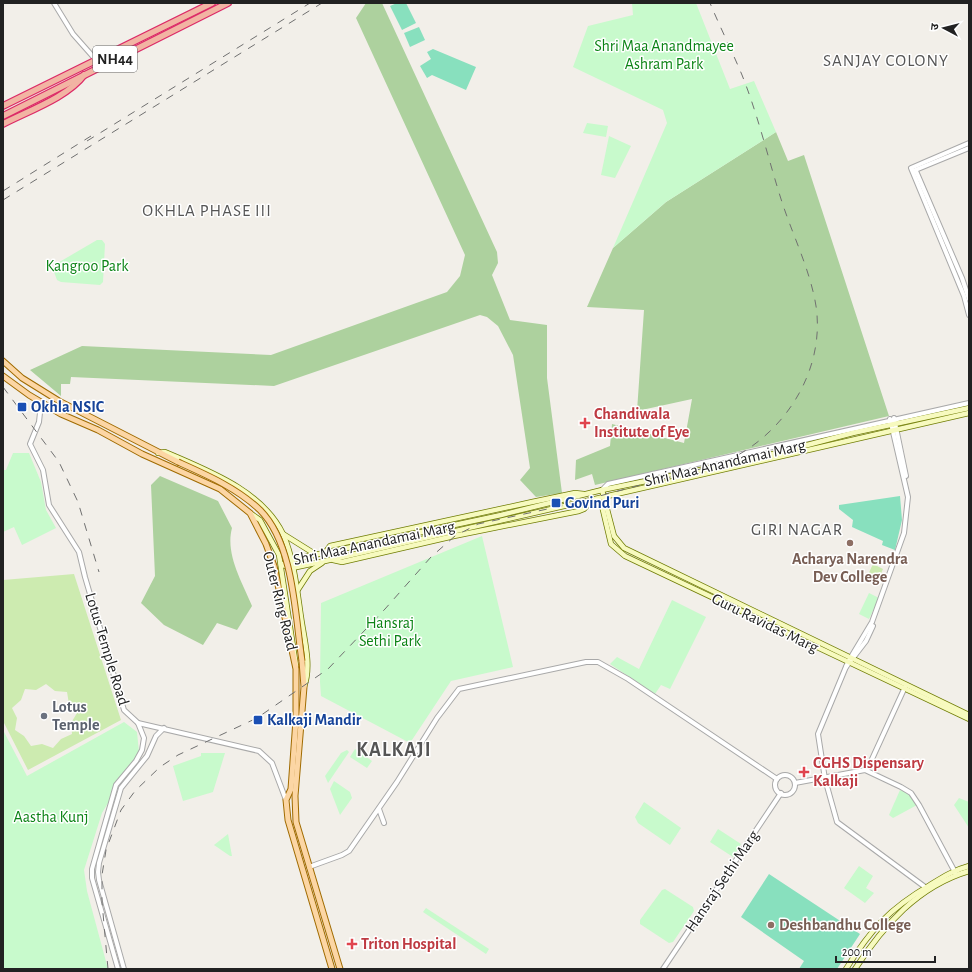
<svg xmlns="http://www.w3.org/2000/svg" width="972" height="972" viewBox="0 0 972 972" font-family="'Alegreya Sans','Noto Sans Devanagari',sans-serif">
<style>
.grass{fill:#cdebb0;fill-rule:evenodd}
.forest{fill:#add19e}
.park{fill:#c8facc}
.pitch{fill:#88e0be}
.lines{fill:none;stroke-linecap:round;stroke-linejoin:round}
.tertiary-casing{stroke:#a9a9a9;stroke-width:6}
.secondary-casing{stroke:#707d05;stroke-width:6}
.primary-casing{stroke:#a06b00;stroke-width:7}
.trunk-casing{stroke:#dc2a67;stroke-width:8}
.tertiary{stroke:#fff;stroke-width:4}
.secondary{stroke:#f7fabf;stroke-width:4.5}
.primary{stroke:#fcd6a4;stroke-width:5}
.trunk{stroke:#f2b4a3;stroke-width:5.5}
.rail{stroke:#707070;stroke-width:1;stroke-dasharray:8 8;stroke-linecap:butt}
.primary-bridge-casing{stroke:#a06b00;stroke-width:7;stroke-linecap:butt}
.primary-bridge{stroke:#fcd6a4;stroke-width:5}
.transit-dot{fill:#1a4fb4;stroke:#fff;stroke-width:1.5}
.health-dot{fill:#e0444e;stroke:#fff;stroke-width:1.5}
.education-dot{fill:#8d6e63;stroke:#fff;stroke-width:1.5}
.worship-dot{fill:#6b7280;stroke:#fff;stroke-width:1.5}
.labels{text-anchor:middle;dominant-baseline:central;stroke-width:3;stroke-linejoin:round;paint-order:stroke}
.shield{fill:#fff;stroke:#646464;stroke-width:1}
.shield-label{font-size:15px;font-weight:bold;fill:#222}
.park-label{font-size:16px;fill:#0c8416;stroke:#fff}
.transit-label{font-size:16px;font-weight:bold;fill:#164399;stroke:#fff;text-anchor:start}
.health-label{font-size:16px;font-weight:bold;fill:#be3a42;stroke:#fff;text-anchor:start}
.street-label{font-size:16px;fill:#222;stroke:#fff}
.education-label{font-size:16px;font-weight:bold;fill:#785e54;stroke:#fff}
.worship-label{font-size:16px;font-weight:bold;fill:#5b616d;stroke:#fff;text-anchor:start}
.neighbourhood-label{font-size:17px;letter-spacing:1px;fill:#555;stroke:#fff}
.district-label{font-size:20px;font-weight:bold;letter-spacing:1px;fill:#555;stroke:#fff}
</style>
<rect width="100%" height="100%" fill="#f2efe9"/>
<g class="grass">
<polygon points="873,564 883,569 876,584 866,579"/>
<path d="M 74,574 L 121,720 L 28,770 L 3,721 L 3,580 ZM 46,684 L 55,691 L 67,692 L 69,704 L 77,713 L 71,723 L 72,734 L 61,739 L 53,748 L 42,744 L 31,746 L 24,736 L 15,730 L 17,718 L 12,708 L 21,700 L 25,689 L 36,690 Z"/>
</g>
<g class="forest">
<polygon points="366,3 382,3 497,252 498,263 492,275 510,320 547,325 547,378 562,493 536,497 520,480 530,468 513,355 498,326 487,317 480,315 274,386 71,377 70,384 61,384 61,396 30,370 82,346 271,355 447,292 460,276 465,255 356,18"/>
<polygon points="776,132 788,161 804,155 889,416 595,485 592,474 575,480 576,460 610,446 612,424 684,443 692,399 637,411 644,310 587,307 613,248 666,202"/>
<path d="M 160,476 L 218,501 L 232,528 C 225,554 242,582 252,606 L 237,630 L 217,623 L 203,645 L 164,625 L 141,603 L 155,576 L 151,485 Z"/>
</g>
<g class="park">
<polygon points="632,3 696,3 730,89 754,81 776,132 666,202 613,248 667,123 663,110 573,67 588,26 633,15"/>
<polygon points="587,123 608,126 606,137 583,133"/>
<polygon points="609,136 631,146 615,178 601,175"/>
<polygon points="97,240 102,240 105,244 103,282 100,285 61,282 57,280 54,272 56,264"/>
<polygon points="13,453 29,453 41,482 46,510 56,528 22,545 14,527 3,532 3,470 6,470"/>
<polygon points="482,536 513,667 451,681 410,743 321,696 320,682 321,603"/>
<polygon points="869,593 879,598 869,619 859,614"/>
<polygon points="672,600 706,617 670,689 661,685 655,694 610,664 617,657 639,669"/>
<polygon points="124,722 137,732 139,752 102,813 84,870 87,891 108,969 3,969 3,730 27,776"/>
<polygon points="355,749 372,761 367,768 350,757"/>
<polygon points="347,750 349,752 328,783 325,776 341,753"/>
<polygon points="201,753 225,753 213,792 183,801 173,766 201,756"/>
<polygon points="334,781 350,792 352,798 340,815 330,789"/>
<polygon points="900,790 911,794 917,805 893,818 889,815"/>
<polygon points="959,798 969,802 969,828 954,805"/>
<polygon points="644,802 681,828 670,845 638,823 635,817"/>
<polygon points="718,829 741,844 733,857 710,842"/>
<polygon points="228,834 232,856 230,856 214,845"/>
<polygon points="859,866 873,876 866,888 874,893 865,903 844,888"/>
<polygon points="665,889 693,907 694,911 673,942 669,943 640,924 640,920 662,890"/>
<polygon points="426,908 489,949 486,954 423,912"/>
</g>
<g class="pitch">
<polygon points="397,3 406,3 416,23 402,30 390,6"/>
<polygon points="419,27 425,40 410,47 404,33"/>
<polygon points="433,49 476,67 466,90 432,75 427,78 420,66 431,59 427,52"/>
<polygon points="900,496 902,520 895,550 882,545 883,541 852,527 853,520 839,509 839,505"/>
<polygon points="769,874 860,934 837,969 799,969 804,961 741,917"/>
</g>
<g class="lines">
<defs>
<g id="tertiary">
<polyline points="54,3 73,34 96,60"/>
<polyline points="969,143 911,168 964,296 969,315"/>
<polyline points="913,171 969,148"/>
<polyline points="916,171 962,278 969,299"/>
<polyline points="41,403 39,422 30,444 43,470 49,505 79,552 85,577 124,710 138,723 259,751 272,763 286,800"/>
<polyline points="894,418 906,476"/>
<polyline points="890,419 908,497 904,533 872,622 848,662 818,734 825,779 837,822 925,887"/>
<polyline points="602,490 608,484 969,403"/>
<polyline points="846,667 866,641 873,626"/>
<polyline points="867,770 905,687"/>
<circle cx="785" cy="785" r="10"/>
<polyline points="795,783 865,770 901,787 911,793 919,805 956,874"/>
<polyline points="379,809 384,823"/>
<polyline points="309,867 342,855 349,851 397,782 437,718 459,689 586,662 598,662 628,679 777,779"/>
<polyline points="118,969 92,878 92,869 116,785 136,761 142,750 144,738 138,723"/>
<polyline points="124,969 99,880 98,872 99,863 121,788 147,756 156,736 164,728"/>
<polyline points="663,969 781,793"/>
</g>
<g id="secondary">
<path d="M 158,453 L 165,452 C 206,470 262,490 283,534 C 294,559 297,590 301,617 C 304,639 312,666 304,687"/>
<polyline points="602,490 614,536 624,548 969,715"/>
<polyline points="591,501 602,506 611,544 625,556 969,719"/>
<polyline points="250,513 260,520 279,555 296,666"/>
<polyline points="283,534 315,554"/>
<polyline points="325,553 330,546 532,502 575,493 584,494"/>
<polyline points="333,560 342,562 454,536 579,511 584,509 591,501"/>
<polyline points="281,565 291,560 501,515 602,490 754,459 853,433 969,408"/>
<polyline points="285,566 292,568 325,561 969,413"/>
<polyline points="297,591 310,571 322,563"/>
<path d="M 846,969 C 871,929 889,909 930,885 C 943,877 954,870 969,866"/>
<path d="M 855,969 C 883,926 918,886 969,871"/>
</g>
<g id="primary">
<polyline points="3,361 22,378 59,401 178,462"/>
<polyline points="3,376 29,395 61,414 98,430 142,454 220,489 250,513 266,544 274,566 296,669 296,720 291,789 286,800 288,820 332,969"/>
<polyline points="302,661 304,687 295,796 296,822 340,969"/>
</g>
<g id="trunk">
<polyline points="3,106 212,3"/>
<polyline points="3,116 228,3"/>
<path d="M 3,124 C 28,111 68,97 84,75"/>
</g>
</defs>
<use href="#tertiary" class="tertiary-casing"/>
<use href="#secondary" class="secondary-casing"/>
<use href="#primary" class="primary-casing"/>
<use href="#trunk" class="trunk-casing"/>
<use href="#tertiary" class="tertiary"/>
<use href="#secondary" class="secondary"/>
<use href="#primary" class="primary"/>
<use href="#trunk" class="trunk"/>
<g class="rail">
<polyline points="87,141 310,3"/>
<polyline points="3,191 91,136"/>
<polyline points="3,200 322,3"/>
<polyline points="3,387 59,462 78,502 99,572"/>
<path d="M 108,969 L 102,902 L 102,875 L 106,850 L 121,810 L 135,791 L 160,767 L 178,755 L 257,718 L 328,669 L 385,609 L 431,557 L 455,536 L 478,524 L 566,505 L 719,464 C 781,440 826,373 816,306 C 810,269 792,234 781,199 C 768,158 758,115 742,75 C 732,51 720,27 710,3"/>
</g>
<defs>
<path id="primary-bridge" d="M 178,462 C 207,475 237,488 260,510 C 294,544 295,616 302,661"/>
</defs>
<use href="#primary-bridge" class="primary-bridge-casing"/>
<use href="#primary-bridge" class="primary-bridge"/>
</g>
<g class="transit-dot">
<rect x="17" y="402" width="10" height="10" rx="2"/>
<rect x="551" y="498" width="10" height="10" rx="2"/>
<rect x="253" y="715" width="10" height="10" rx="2"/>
</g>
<g class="health-dot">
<path d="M583 417h4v4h4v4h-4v4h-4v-4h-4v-4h4z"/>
<path d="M802 766h4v4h4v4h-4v4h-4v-4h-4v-4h4z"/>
<path d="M350 938h4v4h4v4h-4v4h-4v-4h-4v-4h4z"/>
</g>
<g class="education-dot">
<circle cx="850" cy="543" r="4"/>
<circle cx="771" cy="925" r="4"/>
</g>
<circle class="worship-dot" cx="44" cy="716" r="4"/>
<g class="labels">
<rect class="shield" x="93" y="46" width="44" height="26" rx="3"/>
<g class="shield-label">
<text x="115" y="59">NH44</text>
</g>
<g class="park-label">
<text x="664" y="46">Shri Maa Anandmayee<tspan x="664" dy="18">Ashram Park</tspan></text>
<text x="87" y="266">Kangroo Park</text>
<text x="390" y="623">Hansraj<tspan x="390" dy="18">Sethi Park</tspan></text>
<text x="51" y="817">Aastha Kunj</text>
</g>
<g class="transit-label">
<text x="31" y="407">Okhla NSIC</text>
<text x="565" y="503">Govind Puri</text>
<text x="267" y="720">Kalkaji Mandir</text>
</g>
<g class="health-label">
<text x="594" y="414">Chandiwala<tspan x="594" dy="18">Institute of Eye</tspan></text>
<text x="813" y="763">CGHS Dispensary<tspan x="813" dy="18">Kalkaji</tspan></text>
<text x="361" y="944">Triton Hospital</text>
</g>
<g class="street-label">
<text transform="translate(725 463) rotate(-13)">Shri Maa Anandamai Marg</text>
<text transform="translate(374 543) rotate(-12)">Shri Maa Anandamai Marg</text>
<text transform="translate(280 601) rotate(76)">Outer Ring Road</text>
<text transform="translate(765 623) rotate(26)">Guru Ravidas Marg</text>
<text transform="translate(107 649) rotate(73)">Lotus Temple Road</text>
<text transform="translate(722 881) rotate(-56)">Hansraj Sethi Marg</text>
</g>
<g class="education-label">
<text x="850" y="559">Acharya Narendra<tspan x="850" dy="18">Dev College</tspan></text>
<text x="779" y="925" text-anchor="start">Deshbandhu College</text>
</g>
<g class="worship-label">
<text x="52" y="707">Lotus<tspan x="52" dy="18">Temple</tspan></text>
</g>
<g class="neighbourhood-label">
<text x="886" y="60">SANJAY COLONY</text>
<text x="207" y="210">OKHLA PHASE III</text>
<text x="797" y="529">GIRI NAGAR</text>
</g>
<g class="district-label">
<text x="394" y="750">KALKAJI</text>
</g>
</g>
<rect width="972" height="972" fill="none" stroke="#222222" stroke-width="8"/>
<g transform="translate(944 28) rotate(277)" stroke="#ffffff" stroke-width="3" paint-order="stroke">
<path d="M0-3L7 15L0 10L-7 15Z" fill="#222222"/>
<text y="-6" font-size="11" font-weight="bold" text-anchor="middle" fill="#222222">उ</text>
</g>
<path d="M836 956v6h99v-6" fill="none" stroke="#222222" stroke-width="2"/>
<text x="842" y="956" font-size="12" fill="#222222" stroke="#ffffff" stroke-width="3" paint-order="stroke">200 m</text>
</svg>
